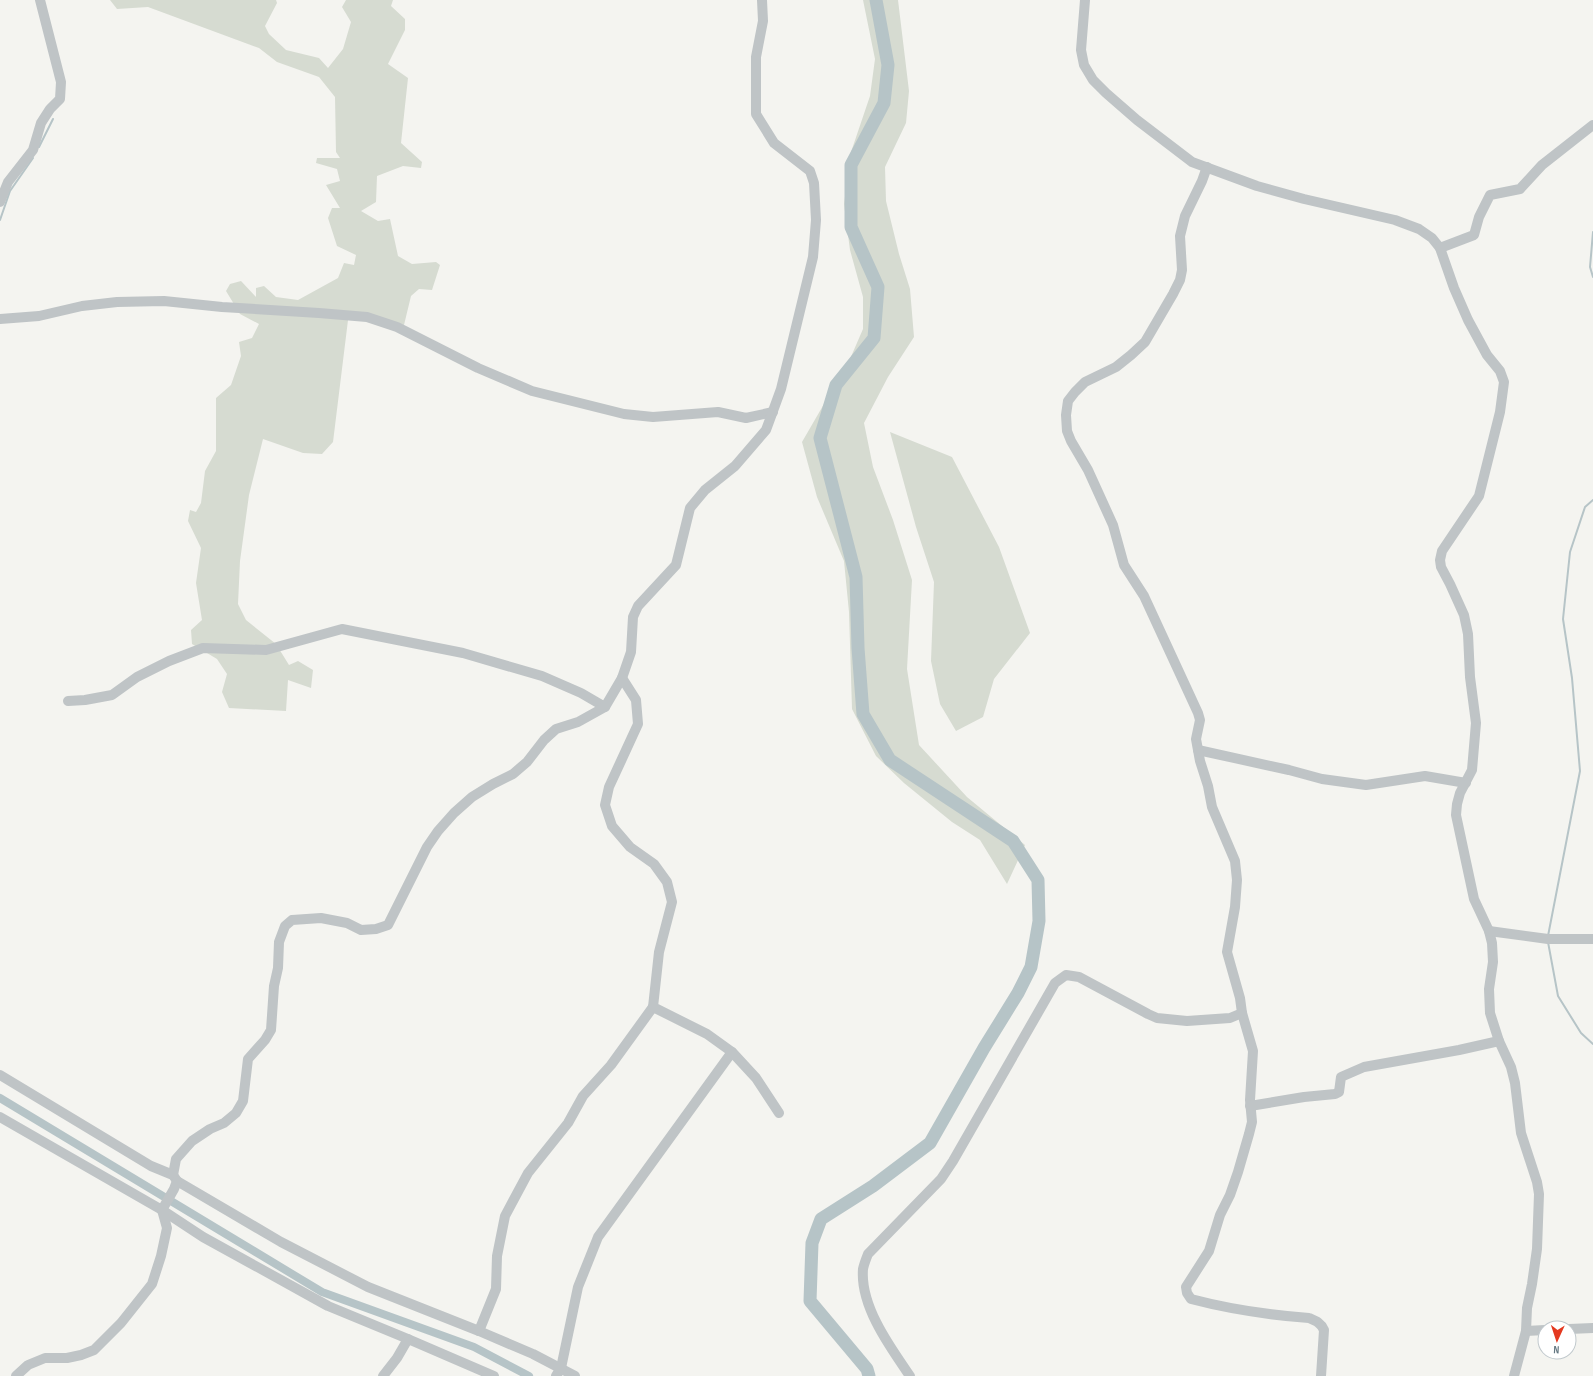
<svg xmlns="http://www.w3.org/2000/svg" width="1593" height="1376" viewBox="0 0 1593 1376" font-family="'Sofia Sans Condensed',sans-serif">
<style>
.green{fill:#d6dbd1}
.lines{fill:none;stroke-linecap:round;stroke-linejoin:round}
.stream{stroke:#b6c4c7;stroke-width:2}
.canal{stroke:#b6c4c7;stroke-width:8}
.river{stroke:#b6c4c7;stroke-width:13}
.minor{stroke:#bfc4c6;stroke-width:10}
</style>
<rect width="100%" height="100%" fill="#f4f4f0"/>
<g class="green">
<polygon points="110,0 276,0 277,3 265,26 269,34 286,50 319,58 328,68 343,49 351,22 342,7 346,0 393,0 391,6 405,19 405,30 388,64 408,78 401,143 422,162 421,168 403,166 377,176 376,202 361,211 378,221 390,219 398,256 412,264 436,262 440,265 432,290 419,289 411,296 404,325 349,312 333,442 322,454 303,453 263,439 249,495 240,561 238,604 246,620 276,644 289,665 298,661 313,670 311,688 288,680 286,711 229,708 222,692 227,674 217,659 192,644 191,630 202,620 196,583 201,548 188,521 190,510 196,512 201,503 205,471 216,451 216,398 231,385 241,356 239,342 252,338 259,324 240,314 226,291 230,284 241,281 256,297 256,288 264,286 276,297 298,300 338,278 344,263 354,265 356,255 337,246 328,218 332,208 340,208 326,185 340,181 337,169 316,163 317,158 340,158 336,152 335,97 319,77 277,62 259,48 148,7 117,9"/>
<polygon points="863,0 898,0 909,91 906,123 885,167 886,201 899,254 910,289 914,337 888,377 864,423 873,467 893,520 912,580 907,669 919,745 967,797 1025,845 1007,884 980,840 952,822 904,783 876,756 852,709 849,612 844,561 817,497 802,442 850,359 863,329 863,297 850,250 844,204 851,152 870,96 875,59"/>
<polygon points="890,432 952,457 999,547 1030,633 994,679 983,717 956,731 940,704 931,661 934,582 916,527"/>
</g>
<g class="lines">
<g class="stream">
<polyline points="39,147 53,119"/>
<polyline points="0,220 10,191 33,158"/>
<polyline points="1593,232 1590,267 1593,277"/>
<polyline points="1548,936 1580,771 1572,678 1563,619 1570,552 1585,507 1593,500"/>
<polyline points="1548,942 1558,996 1581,1033 1593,1044"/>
</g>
<polyline class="canal" points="0,1098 322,1292 474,1347 529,1376"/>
<polyline class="river" points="869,1376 867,1369 810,1301 812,1243 821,1219 873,1186 930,1143 984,1048 1018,993 1031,967 1039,921 1038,880 1013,841 890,760 863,714 858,648 856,577 820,438 836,385 874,338 878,287 851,227 851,165 884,103 888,65 876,0"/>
<g class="minor">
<polyline points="1085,0 1081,50 1084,65 1093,80 1106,93 1137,120 1192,162 1257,186 1304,199 1395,220 1419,229 1432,238 1440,248 1454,288 1468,320 1487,355 1500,371 1504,382 1500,412 1479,496 1442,551 1440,560 1441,567 1450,584 1464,615 1468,634 1470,677 1476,723 1472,770 1460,793 1457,804 1456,815 1474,899 1489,931 1492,943 1493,962 1489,989 1490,1013 1499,1041 1511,1067 1515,1083 1521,1133 1537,1182 1539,1194 1537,1249 1532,1284 1527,1308 1526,1331 1514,1376"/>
<polyline points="0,202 8,182 33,150 41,123 50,109 60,99 61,82 40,0"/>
<polyline points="1440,248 1474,235 1479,217 1490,195 1520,189 1542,165 1593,125"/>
<polyline points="0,319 39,316 82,306 117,302 164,301 222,307 319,313 367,317 397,327 478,368 532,391 624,414 653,417 718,412 746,418 773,412"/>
<polyline points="68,701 85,700 112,695 137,677 169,661 203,648 266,650 342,629 463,653 542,676 581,693 605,707"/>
<polyline points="1198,750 1289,770 1322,779 1366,785 1425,776 1466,783"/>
<polyline points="1489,931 1548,939 1593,939"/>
<path d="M 1242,1013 L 1253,1051 L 1250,1100 L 1252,1122 L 1249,1134 L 1238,1172 L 1230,1195 L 1220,1215 L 1209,1251 L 1186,1287 L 1187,1293 L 1191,1299 C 1229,1309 1269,1315 1309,1318 C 1316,1321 1321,1323 1324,1330 L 1321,1376"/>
<polyline points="732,1052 756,1078 779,1113"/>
<polyline points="0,1075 151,1166 173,1175 177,1181 281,1242 368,1287 479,1331 533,1354 575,1376"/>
<polyline points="1250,1106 1304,1097 1335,1094 1339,1092 1341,1077 1364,1067 1459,1050 1499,1041"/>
<polyline points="0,1117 162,1210 203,1237 328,1306 408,1339 494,1376"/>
<polyline points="173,1175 176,1159 192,1141 210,1129 224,1123 236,1113 243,1101 248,1059 265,1040 271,1030 274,986 278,968 279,942 285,926 292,920 321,918 347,923 361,930 376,929 388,925 427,847 438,831 454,813 472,797 493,784 513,774 527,762 544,740 556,729 578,722 605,707 622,678 631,652 633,617 638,606 676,565 690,508 705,490 735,466 766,430 781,389 813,257 816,220 814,183 810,171 774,143 756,114 756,57 763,21 762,0"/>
<polyline points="1569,1329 1593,1328"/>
<polyline points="479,1331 496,1289 497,1256 505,1216 528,1173 568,1123 583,1096 611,1065 653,1007"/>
<polyline points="1526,1331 1545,1330"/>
<polyline points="16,1376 28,1365 45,1358 67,1358 81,1355 94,1350 121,1323 152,1284 161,1256 167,1228 162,1210 174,1189 177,1181"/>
<polyline points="383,1376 397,1358 408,1339"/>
<polyline points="556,1376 561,1368 578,1287 598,1237 732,1052 707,1034 653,1007 659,952 672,902 667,882 654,864 630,847 612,826 605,805 609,787 638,724 636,700 622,678"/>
<path d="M 910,1376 C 890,1347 860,1306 863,1269 C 864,1264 866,1259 868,1254 L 941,1179 L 953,1161 L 1055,983 L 1066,975 L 1079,977 L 1148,1014 L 1157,1018 L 1187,1021 L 1230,1018 L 1242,1013 L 1240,998 L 1227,952 L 1235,907 L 1237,880 L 1235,861 L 1212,807 L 1208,786 L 1200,761 L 1196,739 L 1200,720 L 1198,713 L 1144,596 L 1124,565 L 1113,525 L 1088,470 L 1071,441 L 1067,431 L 1066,415 L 1068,401 L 1075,392 L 1085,382 L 1116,367 L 1131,355 L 1145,342 L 1173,294 L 1180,280 L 1182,270 L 1180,236 L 1185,216 L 1202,181 L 1207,167"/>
</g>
</g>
<g transform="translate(1557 1340) rotate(183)"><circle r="19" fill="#ffffff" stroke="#c1c9cd"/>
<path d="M0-3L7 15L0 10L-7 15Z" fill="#e43920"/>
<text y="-6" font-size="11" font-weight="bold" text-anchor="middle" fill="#637781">N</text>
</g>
</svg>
